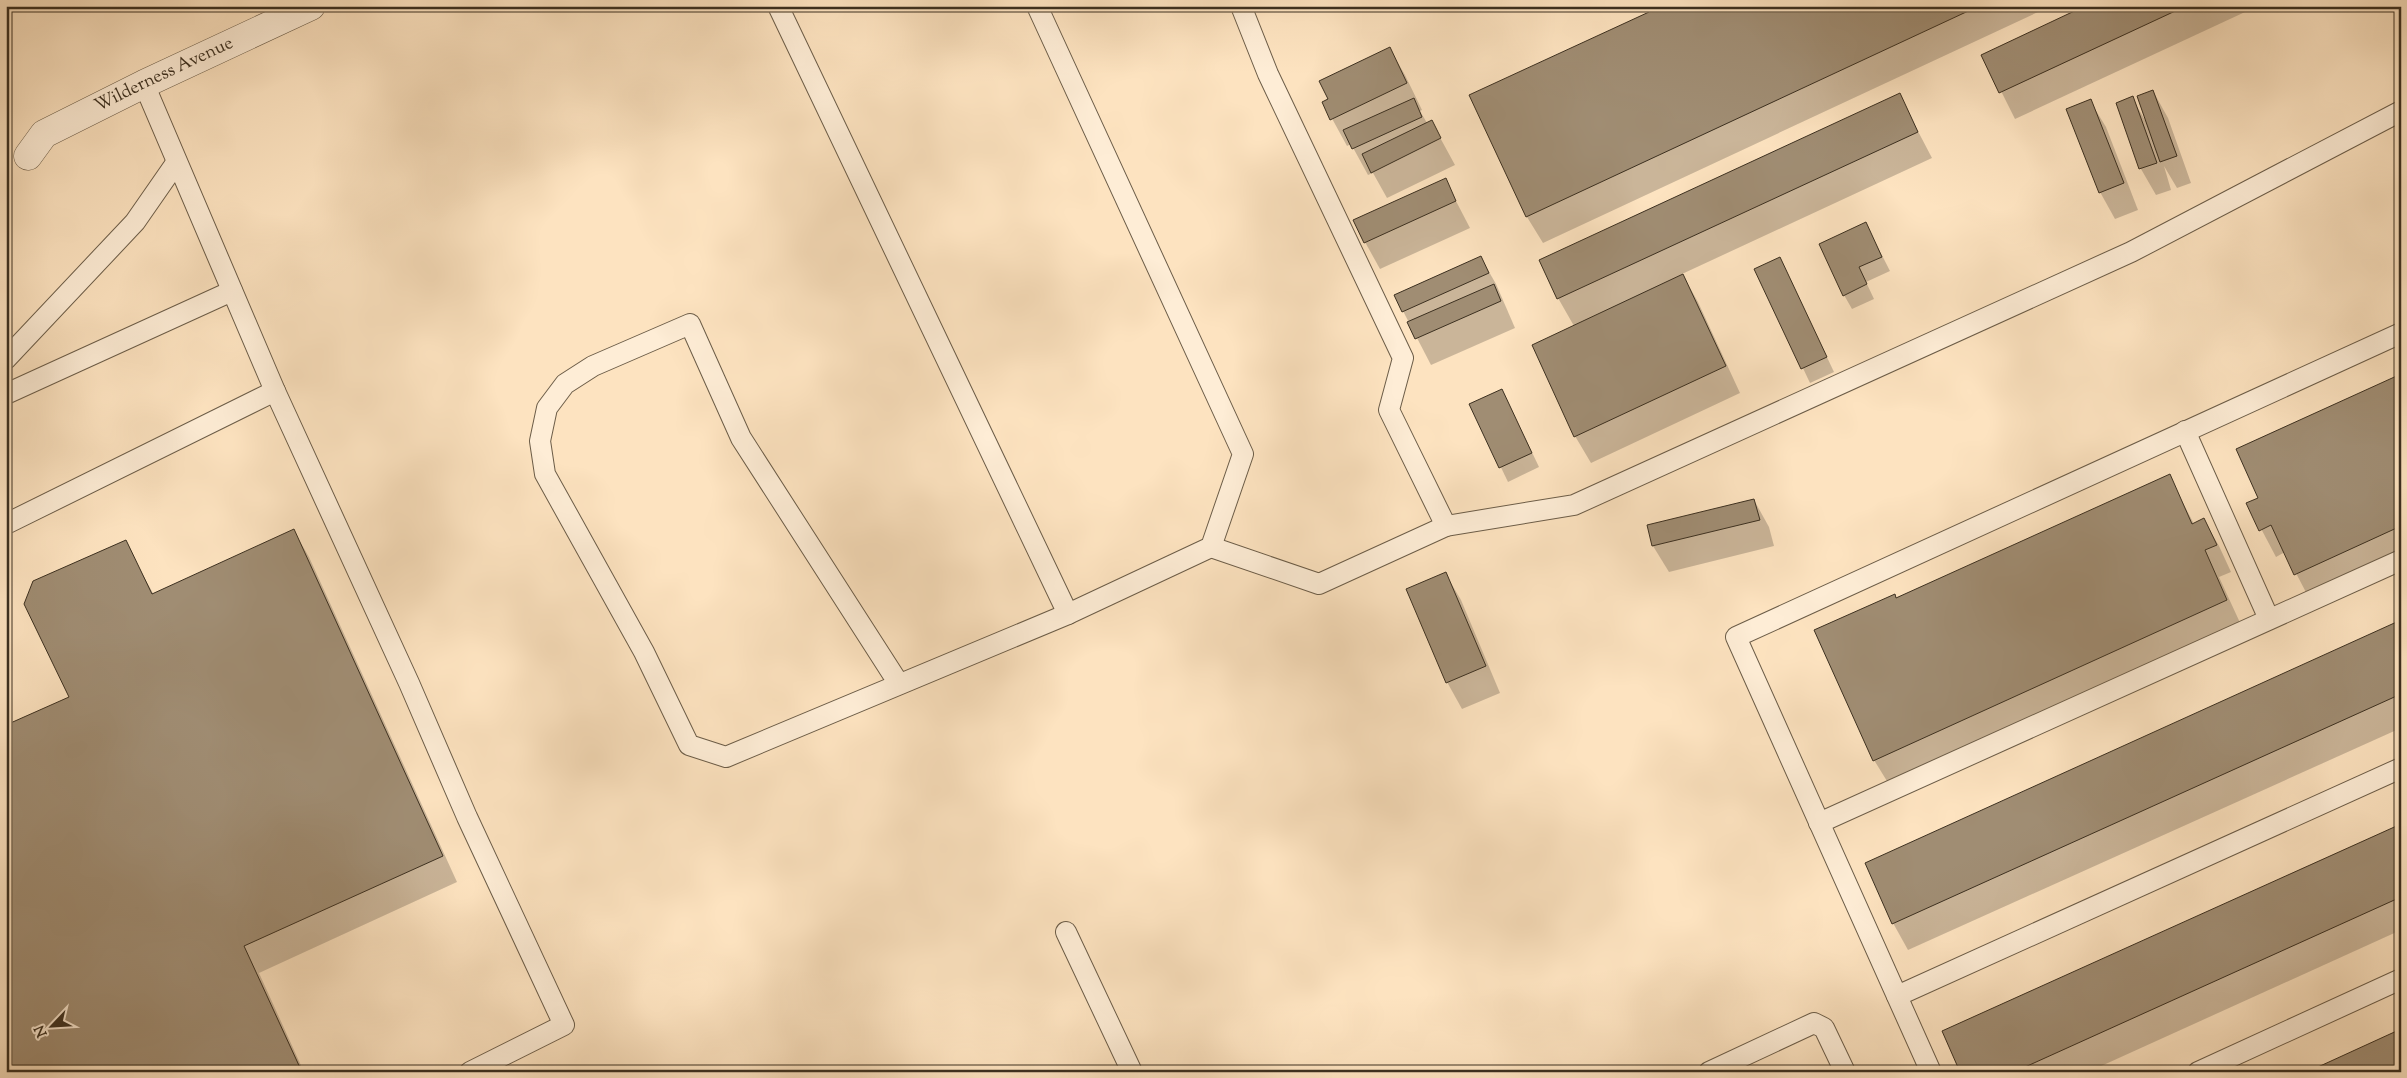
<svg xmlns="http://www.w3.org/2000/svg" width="2407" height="1078" viewBox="0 0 2407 1078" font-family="'Sorts Mill Goudy',serif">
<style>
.shadow{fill:#0003}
.building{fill:#a08d73;stroke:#3c3020}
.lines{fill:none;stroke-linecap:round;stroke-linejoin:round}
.lane-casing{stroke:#6c5d48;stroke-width:22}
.street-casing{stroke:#6c5d48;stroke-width:29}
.lane{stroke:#feedd6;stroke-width:20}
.street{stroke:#feedd6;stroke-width:28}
.labels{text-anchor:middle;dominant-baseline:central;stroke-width:4;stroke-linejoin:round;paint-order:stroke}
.street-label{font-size:18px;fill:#3c3020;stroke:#feedd6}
</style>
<rect width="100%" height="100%" fill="#fde3c0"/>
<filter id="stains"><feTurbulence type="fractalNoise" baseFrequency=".004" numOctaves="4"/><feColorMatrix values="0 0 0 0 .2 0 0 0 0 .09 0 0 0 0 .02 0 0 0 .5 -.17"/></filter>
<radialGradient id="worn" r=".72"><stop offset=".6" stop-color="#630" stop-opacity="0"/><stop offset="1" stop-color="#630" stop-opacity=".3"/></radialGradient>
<g class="shadow">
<polygon points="1648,6 2051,6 1543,243 1527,217 1471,96 1651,12"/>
<polygon points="2088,6 2258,6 2015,119 1983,55"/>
<polygon points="1389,48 1405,75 1422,110 1420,111 1427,123 1431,121 1455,165 1387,198 1373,173 1368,175 1351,144 1347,146 1323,102"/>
<polygon points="2153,91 2168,118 2191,183 2177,188 2164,166 2171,190 2156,195 2141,169 2117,104 2132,98 2145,120"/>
<polygon points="1899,95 1932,158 1682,274 1698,302 1740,393 1591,463 1575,436 1574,326 1558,298"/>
<polygon points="2090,101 2106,127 2138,210 2115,219 2100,192"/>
<polygon points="1445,180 1470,228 1380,269 1365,242"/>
<polygon points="1866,224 1890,271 1866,282 1874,299 1852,309 1844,295"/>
<polygon points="1481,258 1496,284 1515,328 1431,365 1403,311"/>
<polygon points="1780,258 1834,372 1810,383 1756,269"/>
<polygon points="2401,376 2401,559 2310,600 2285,552 2276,557 2248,504 2260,498"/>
<polygon points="1502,390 1539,467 1508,482 1471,405"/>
<polygon points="2169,476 2194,524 2204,520 2219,546 2231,572 2219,577 2242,627 1890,786 1874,760 1896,600"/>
<polygon points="1754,500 1769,527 1774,546 1669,572 1653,546 1649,526"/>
<polygon points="294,531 309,557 457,882 259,973 304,1072 6,1072 70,697 125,542 154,595"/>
<polygon points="1445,573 1461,600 1500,693 1462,709 1447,682"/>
<polygon points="2401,622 2401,728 1908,950 1893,923"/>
<polygon points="2401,825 2401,930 2088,1072 1962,1072"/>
</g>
<g class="building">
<polygon points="1647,6 1979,6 1526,217 1469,95 1649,12"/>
<polygon points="2085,6 2186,6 1999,93 1981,55"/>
<polygon points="1390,47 1407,83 1330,120 1322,102 1328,99 1319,81"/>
<polygon points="2153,90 2177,156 2160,162 2137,96"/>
<polygon points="1900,93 1918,132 1557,299 1539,260"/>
<polygon points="2133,96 2157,163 2139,169 2116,103"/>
<polygon points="1414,98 1422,117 1352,149 1343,130"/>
<polygon points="2091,99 2124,183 2099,193 2066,109"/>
<polygon points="1432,120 1441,138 1371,173 1362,154"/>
<polygon points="1446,178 1456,201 1364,243 1353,220"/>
<polygon points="1866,222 1882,257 1859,267 1867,284 1843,296 1819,244"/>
<polygon points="1481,256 1489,273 1402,312 1394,295"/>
<polygon points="1780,257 1827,357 1801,369 1754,269"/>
<polygon points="1683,274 1726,366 1574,437 1532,345"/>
<polygon points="1494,284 1501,301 1415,339 1407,322"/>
<polygon points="2401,374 2401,526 2294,575 2271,525 2259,531 2246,503 2258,498 2236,449"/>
<polygon points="1502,389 1532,453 1499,468 1469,404"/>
<polygon points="2170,474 2192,524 2204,518 2217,545 2205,550 2227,600 1873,761 1814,630 1895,594 1896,598"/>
<polygon points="1754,499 1760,520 1652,546 1647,525"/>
<polygon points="294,529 443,856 244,946 302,1072 6,1072 6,725 69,697 24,604 33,581 126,540 152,594"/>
<polygon points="1446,572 1486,666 1446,683 1406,589"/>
<polygon points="2401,620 2401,694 1892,924 1865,863"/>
<polygon points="2401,824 2401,897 2014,1072 1960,1072 1942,1031"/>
<polygon points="2401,1029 2401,1072 2307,1072"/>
</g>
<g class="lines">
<defs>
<g id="lane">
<polyline points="778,6 1068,614"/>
<polyline points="1241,6 1268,74 1403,358 1389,410 1446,526 1574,505 2131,252 2401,111"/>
<polyline points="144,84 275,391 409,683 467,817 564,1025 470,1072"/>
<polyline points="6,359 135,222 176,163"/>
<polyline points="6,394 232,291"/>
<polyline points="2185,431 2269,619"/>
<polyline points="6,524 275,391"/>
<polyline points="1211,547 1319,584 1446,526"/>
<polyline points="899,684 741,438 690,324 593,366 565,384 547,408 540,441 545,474 644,652 689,745 726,757 1068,614 1211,547 1243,454 1037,6"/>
<polyline points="1819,823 2401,560"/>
<polyline points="1066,932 1132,1072"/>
<polyline points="1897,996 2401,768"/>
<polyline points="1709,1072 1814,1023 1824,1028 1845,1072"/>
<polyline points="1931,1072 1736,637 2401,333"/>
<polyline points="2198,1072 2401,979"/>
</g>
<g id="street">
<path id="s1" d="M 28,156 L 44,134 L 144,84 L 311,6"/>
</g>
</defs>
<use href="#lane" class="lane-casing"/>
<use href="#street" class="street-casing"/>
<use href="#lane" class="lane"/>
<use href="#street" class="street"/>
</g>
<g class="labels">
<g class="street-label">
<text stroke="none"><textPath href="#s1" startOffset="161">Wilderness Avenue</textPath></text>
</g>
</g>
<rect width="2407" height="1078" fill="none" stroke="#fde3c0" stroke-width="25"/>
<rect x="8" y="8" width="2392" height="1063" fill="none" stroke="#3c3020" stroke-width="2.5"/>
<rect x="12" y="12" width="2382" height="1053" fill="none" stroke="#3c3020"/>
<g transform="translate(52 1026) rotate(245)" stroke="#feedd6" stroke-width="4" paint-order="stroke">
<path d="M0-4L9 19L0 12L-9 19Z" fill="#3c3020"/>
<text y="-8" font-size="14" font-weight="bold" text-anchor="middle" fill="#3c3020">N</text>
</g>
<rect width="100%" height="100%" filter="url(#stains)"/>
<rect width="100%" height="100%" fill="url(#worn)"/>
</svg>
